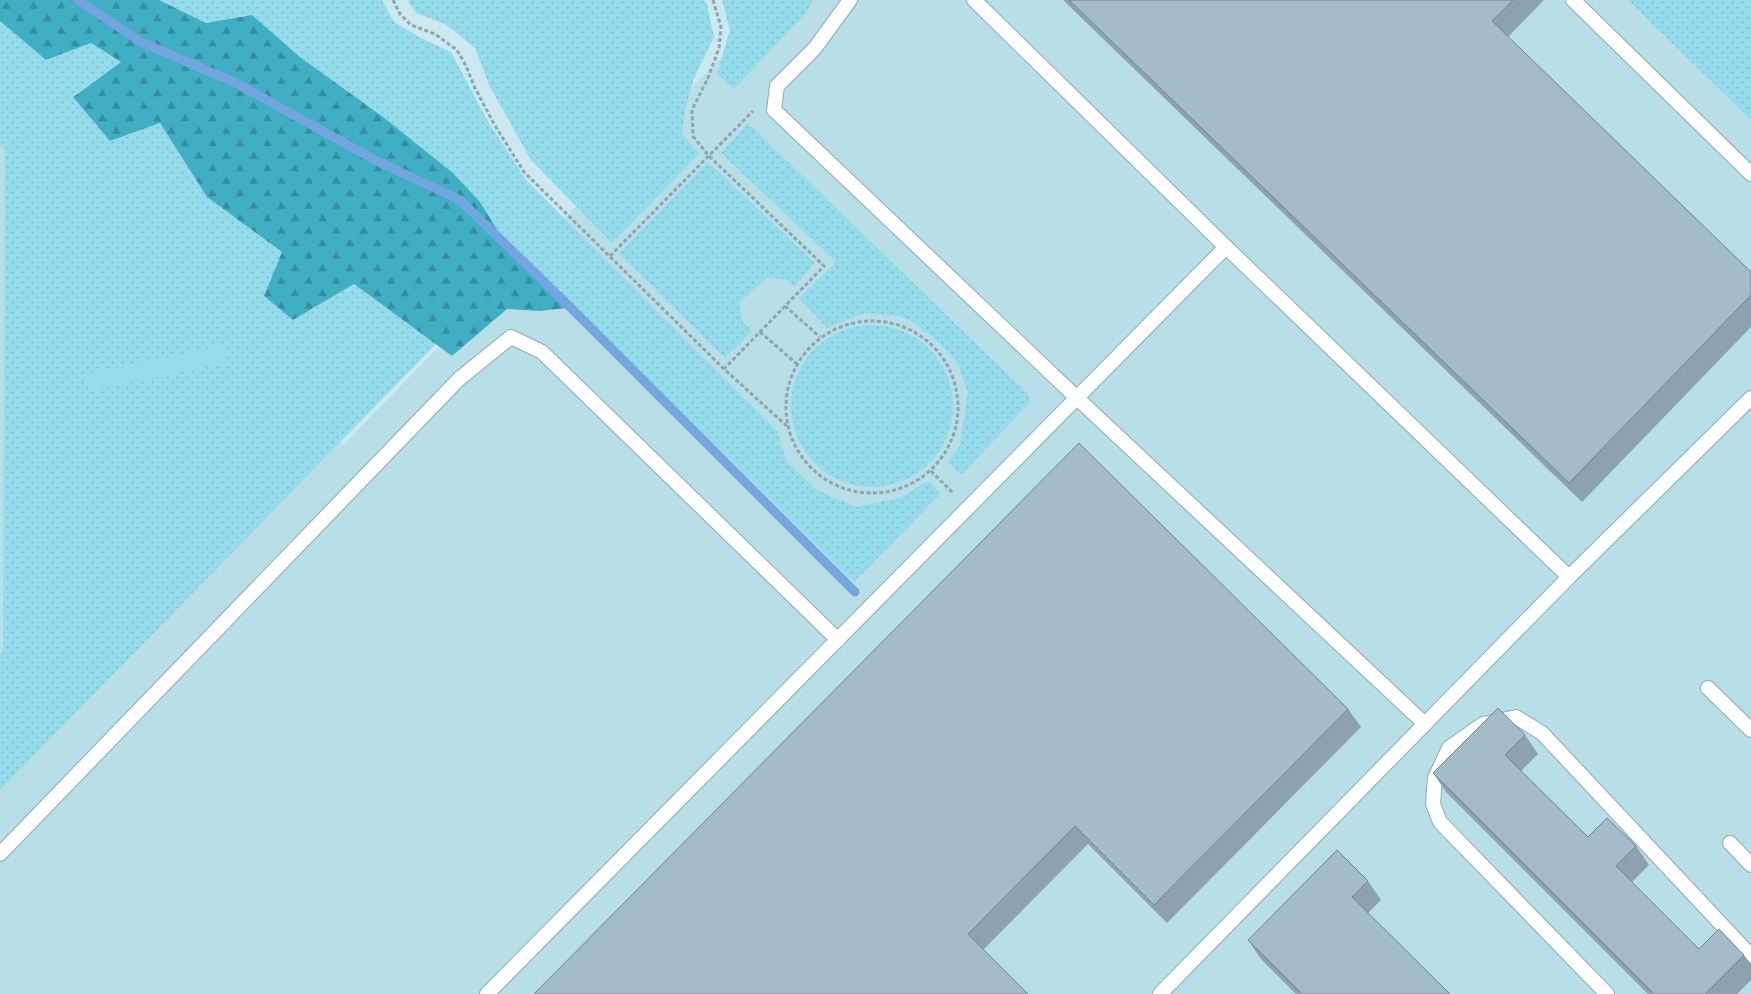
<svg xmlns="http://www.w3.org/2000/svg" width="1751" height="994" viewBox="0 0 1751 994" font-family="'Fira Sans',sans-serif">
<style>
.built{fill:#b8dee7}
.grass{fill:url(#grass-dots)}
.forest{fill:url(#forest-firs)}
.pitch{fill:#94dcec}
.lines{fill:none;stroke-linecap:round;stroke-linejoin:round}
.stream{stroke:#73a6e1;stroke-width:9}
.service-casing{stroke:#8eaab1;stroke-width:16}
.path{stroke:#8ea6ab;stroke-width:3;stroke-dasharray:4 2.5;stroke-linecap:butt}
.service{stroke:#fff;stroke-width:14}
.wall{fill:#8da2ae}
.building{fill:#a4bcca;stroke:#73848d}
</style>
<defs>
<pattern id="grass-dots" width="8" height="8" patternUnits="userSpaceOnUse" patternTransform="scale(1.25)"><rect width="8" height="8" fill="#94dcec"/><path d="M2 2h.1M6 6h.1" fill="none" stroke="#7fbcca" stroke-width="1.8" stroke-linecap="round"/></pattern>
<pattern id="forest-firs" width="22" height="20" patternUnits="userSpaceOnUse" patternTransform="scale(1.25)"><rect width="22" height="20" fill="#40afc4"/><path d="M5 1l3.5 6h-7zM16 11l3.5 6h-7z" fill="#348e9f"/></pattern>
</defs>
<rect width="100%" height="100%" fill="#cbe9ef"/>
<polygon class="built" points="778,0 1628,0 1751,120 1751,994 0,994 0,110 343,445"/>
<g class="grass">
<polygon points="159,0 382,0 394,22 421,38 451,52 486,118 526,180 777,431 787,462 817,490 855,507 900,498 928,481 941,493 854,582 498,231 480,202 453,173 382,117 300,57 252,15 206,23"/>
<polygon points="407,0 704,0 707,4 714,37 694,78 685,110 682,134 699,154 612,243 531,160 489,85 475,48 445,24 416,13"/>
<polygon points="722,0 813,0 806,13 734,89 717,74 730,30"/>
<polygon points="1628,0 1751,0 1751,120"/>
<polygon points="0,21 46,60 91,43 121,62 73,96 110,141 160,123 207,197 282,252 264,296 293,320 354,284 436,344 0,790 0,655 3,651 5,150 0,145"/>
<polygon points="748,123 1028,394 1030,402 961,475 948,462 960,445 968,392 957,362 935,339 910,320 894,315 864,313 827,328 799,298 836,262 721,153"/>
<polygon points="708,162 815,263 794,287 787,280 767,277 740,302 742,321 752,331 725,358 619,253"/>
<circle cx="872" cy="406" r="81"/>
</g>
<polygon class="forest" points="0,0 159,0 206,23 252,15 300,57 383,117 453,173 480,202 498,231 576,307 540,311 507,309 452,356 354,284 293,320 264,296 282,252 207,197 160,123 110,141 73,97 121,62 91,43 46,60 0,21"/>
<polygon class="pitch" points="223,346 226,363 89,391 86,374"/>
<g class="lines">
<polyline class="stream" points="78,0 141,42 238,84 375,160 460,200 575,312 855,592"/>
<defs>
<g id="service">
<polyline points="850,0 815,48 777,86 774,110 1077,398 1425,724"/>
<polyline points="974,0 1226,247 1569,577 1160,994"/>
<polyline points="1573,0 1751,174"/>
<polyline points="1569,577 1751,398"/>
<polyline points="1708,688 1751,730"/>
<polyline points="1730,843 1751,865"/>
<polyline points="0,854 459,379 511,337 542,352 838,640"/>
<polyline points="487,994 1226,247"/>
<polyline points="1607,994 1440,822 1433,804 1435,778 1449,748 1483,724 1516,717 1542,733 1751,956"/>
</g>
</defs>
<use href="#service" class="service-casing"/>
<g class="path">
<polyline points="393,0 400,14 411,25 435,34 457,50 466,66 474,86 494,124 524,172 724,369 788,427"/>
<polyline points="713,0 721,27 719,48 708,78 692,110 693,136 708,155 824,266 724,369"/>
<polyline points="610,256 753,111"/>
<polyline points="785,306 820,337"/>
<circle cx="872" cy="407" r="86"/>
<polyline points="760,332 797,364"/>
<polyline points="931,471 953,493"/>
</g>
<use href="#service" class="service"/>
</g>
<g class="wall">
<polygon points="1063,0 1544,0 1508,37 1751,272 1751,327 1582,502"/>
<polygon points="1348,709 1361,727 1167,923 1088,844 983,950 534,994"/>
<polygon points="1525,735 1538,754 1521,771 1588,837 1636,846 1649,865 1632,882 1699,949 1744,955 1751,964 1751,980 1737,994 1648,994 1446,792 1433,773"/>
<polygon points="1368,881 1381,900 1368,913 1450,994 1296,994 1261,959 1248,940"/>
</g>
<g class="building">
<polygon points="1069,0 1513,0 1492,21 1751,272 1751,295 1569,483"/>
<polygon points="1079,443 1348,709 1154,905 1075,826 968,934 1028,994 534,994"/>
<polygon points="1498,708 1525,735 1505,755 1588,837 1607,818 1636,846 1616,866 1699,949 1719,929 1744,955 1705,994 1654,994 1433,773"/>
<polygon points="1337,850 1368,881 1352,897 1450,994 1302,994 1248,940"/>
</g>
</svg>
